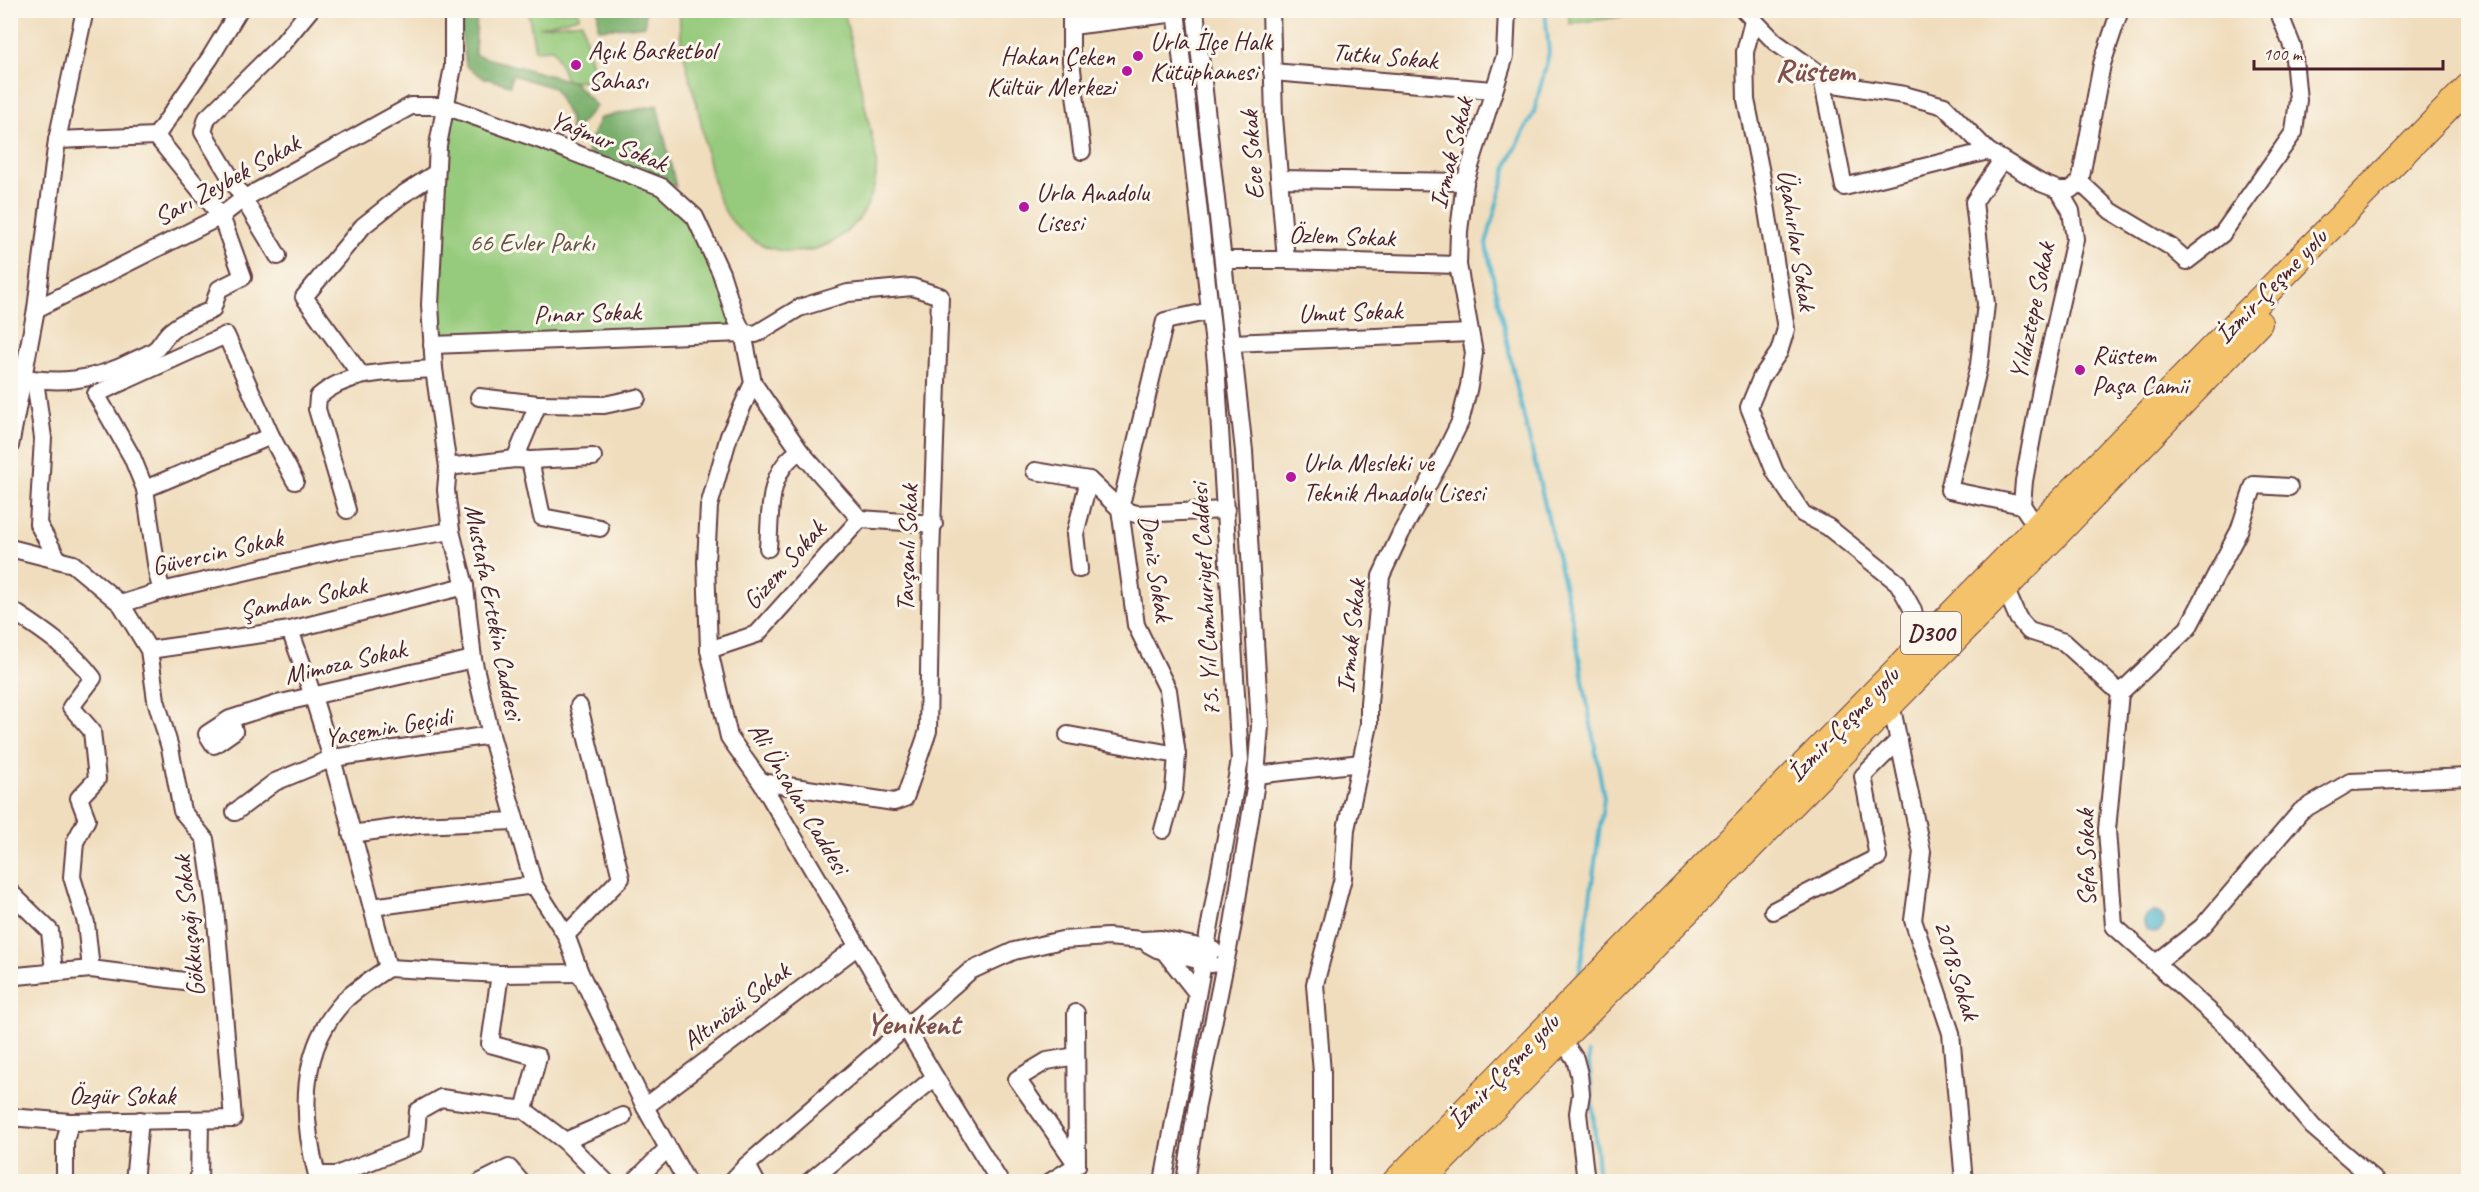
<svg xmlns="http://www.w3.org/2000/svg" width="2479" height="1192" viewBox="0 0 2479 1192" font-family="Caveat,sans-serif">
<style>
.green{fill:#96ca7b;stroke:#707453;stroke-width:1.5}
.forest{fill:#78ae6b;stroke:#61664b;stroke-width:1.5}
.water{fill:#4cb3cb;stroke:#4b697b;stroke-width:1.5}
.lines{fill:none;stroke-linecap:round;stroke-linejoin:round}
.stream{stroke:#4cb3cb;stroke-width:4}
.minor-casing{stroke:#633c41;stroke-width:20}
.highway-casing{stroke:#633c41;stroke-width:28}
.minor{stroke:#fff;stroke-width:16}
.highway{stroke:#f4c26a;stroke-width:26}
.poi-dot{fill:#b5179e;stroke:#fbf7ec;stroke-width:2}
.labels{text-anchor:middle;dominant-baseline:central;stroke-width:6;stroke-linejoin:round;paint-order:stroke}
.shield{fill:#fbf7ec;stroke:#7f6065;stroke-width:1.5}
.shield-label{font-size:24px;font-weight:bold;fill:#4a1f2b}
.poi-label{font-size:26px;fill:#4a1f2b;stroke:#fbf7ec;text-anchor:start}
.street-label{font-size:26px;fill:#4a1f2b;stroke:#fbf7ec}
.park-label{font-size:26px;fill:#615243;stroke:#fbf7ec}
.district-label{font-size:32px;font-weight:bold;fill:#7f4f4d;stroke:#fbf7ec}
</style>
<rect width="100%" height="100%" fill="#fbf7ec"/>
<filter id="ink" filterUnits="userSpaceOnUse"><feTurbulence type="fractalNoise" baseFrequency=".0167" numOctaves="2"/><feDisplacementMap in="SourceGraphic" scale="12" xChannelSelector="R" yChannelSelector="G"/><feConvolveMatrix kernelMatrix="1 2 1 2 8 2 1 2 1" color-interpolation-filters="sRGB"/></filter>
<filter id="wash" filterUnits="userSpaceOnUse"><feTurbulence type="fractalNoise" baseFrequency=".008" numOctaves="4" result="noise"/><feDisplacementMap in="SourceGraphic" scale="24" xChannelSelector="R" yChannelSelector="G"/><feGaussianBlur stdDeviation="1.35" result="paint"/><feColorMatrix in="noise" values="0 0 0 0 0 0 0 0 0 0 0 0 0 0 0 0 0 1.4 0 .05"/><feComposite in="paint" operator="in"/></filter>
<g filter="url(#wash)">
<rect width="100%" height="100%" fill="#f0ddbd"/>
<g class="green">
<polygon points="528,11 578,11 579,17 539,27 582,22 595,80 567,81 553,49 535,50"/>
<path d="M 680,11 L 844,11 L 875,151 C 888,228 802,284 741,231 C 731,222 723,210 718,197 C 709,172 705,144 700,118 C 693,86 677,43 680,11 Z"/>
<polygon points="1568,11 1624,11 1625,16 1570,24"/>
<polygon points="445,106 662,187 695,217 743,333 432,345"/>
</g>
<g class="forest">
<polygon points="458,11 477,11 475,55 574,82 596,106 570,136 570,119 554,88 512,75 510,85 484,78 466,66"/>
<polygon points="598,11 645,11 645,26 598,29"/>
<polygon points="657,105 676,187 588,153 587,147 600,118"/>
</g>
<circle class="water" cx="2154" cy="922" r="10"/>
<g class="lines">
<g class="stream">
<polyline points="1545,10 1549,53 1534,112 1508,163 1486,244 1516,384 1572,618 1604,798 1579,977"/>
<polyline points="1588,1053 1599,1182"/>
</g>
</g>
</g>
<g filter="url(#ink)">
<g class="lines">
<defs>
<g id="minor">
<polyline points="453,10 453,67 438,145 430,305 434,369 448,467 446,490 451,531 465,586 473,659 491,735 534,885 566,935 580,973 645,1107 687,1182"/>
<polyline points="1071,10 1071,61 1082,151"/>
<polyline points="1271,10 1274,117 1286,260"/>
<polyline points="1744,10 1775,42 1834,84 1904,95 1944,106 1988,151 2041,183 2059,190 2071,211 2075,239 2042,384 2024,481 2022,505 2036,526"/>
<polyline points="1753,21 1745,52 1746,100 1761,173 1786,329 1779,352 1761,378 1749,407 1775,472 1803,514 1828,527 1898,583 1913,610 1920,644"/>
<polyline points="1072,26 1177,13"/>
<polyline points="1272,72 1493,90"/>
<polyline points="1821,74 1844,187 1988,151"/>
<polyline points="156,136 210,58 239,10"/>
<polyline points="2002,160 1974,202 1986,304 1979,365 1949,490 2022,505"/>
<polyline points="1279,179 1465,182"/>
<polyline points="2080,182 2102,64 2120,10"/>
<polyline points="2059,190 2070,190 2080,182 2111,211 2171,247 2187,261 2222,234 2294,132 2298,100 2293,48 2278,10"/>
<polyline points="278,256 203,132 207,118 281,45 310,10"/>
<polyline points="1223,260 1286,260 1458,265"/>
<polyline points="36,309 221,216 243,199 411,106 445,106 549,143 662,187 695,217 721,273 734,314 743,333 753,383 729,436 709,506 706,562 709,650 729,737 761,782 935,1077 1000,1182"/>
<polyline points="1232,343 1470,333"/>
<polyline points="432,345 743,333 756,334 799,308 848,293 912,287 940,296 931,557 928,731 905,798 894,802 761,782"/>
<path d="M 10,375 C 57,385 93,382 135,360 C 142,357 150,354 156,349 C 161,344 165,336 171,331 C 182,321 198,316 212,310 L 219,289 L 243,277 L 221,216 L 156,136 L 57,140"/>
<polyline points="361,375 304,297 363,226 402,195 436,173"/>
<polyline points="35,380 43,438 38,524 58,559"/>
<polyline points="753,383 800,451 860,519"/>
<polyline points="479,397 538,404"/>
<polyline points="10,446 36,309 57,140 85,10"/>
<polyline points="515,459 538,404 604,405 637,398"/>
<polyline points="530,460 542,517 600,528"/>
<polyline points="448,467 515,459 530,460 593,457"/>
<polyline points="1035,471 1089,480 1120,509 1136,514 1226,510"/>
<polyline points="145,489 271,436"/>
<path d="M 347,510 L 317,409 L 318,397 C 349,369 395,372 434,369"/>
<polyline points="860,519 934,524"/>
<polyline points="10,548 73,564 121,604 149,650 156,700 170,748 182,811 205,839 215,908 233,1119 70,1122 10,1117"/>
<path d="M 768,548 C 771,514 766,471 800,451"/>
<polyline points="1079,569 1075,534 1089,480"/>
<polyline points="2005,588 2018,618 2029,631 2064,642 2120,693 2107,830 2114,926 2227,1027 2313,1127 2377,1182"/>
<polyline points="162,591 158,577 145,489 132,457 96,394 226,335 271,436 295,481"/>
<polyline points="121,604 162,591 342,549 451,531"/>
<path d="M 10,609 C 41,629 71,649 93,678 L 71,707 L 92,731 L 97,779 L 79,798 L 87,819 L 75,842 L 72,877 L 86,923 L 91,969 L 192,982"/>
<path d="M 290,630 C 331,740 357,854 388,968"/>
<polyline points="149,650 290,630 465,586"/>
<polyline points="709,650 757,634 860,519"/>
<polyline points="2120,693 2188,628 2239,531 2254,485 2289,487"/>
<polyline points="1891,704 1922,852 1913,920 1951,1033 1964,1182"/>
<polyline points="230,719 234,731 214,745 207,734 230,719 277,704 473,659"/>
<polyline points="1068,735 1177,755"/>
<polyline points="1256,775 1361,763"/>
<polyline points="235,812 275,782 333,758 491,735"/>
<polyline points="1163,830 1174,791 1177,755 1168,690 1136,625 1120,509 1165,321 1210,311"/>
<polyline points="351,834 417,825 515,821"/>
<polyline points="10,892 50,931 54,972"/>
<polyline points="372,907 534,885"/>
<polyline points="1773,911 1878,857 1863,776 1899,740"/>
<polyline points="566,935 621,878 579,706"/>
<polyline points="1148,944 1157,949 1212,964"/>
<polyline points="1164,951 1197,993"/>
<polyline points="2156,963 2202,927 2301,811 2350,782 2468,777"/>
<path d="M 388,968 C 373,978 356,989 344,1001 C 299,1049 301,1116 317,1175 L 336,1175 L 415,1144 L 418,1111 L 441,1098 L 524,1110 L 565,1141 L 606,1182"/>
<polyline points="388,968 500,974 580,973"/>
<polyline points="500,974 490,1044 538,1057 524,1110"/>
<polyline points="17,976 91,969"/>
<polyline points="1562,1040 1575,1059 1579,1074 1581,1094 1578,1113 1586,1182"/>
<polyline points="1076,1056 1047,1061 1017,1079 1077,1165"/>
<polyline points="645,1107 858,946"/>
<polyline points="565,1141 623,1116"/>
<polyline points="747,1165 756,1182"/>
<polyline points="65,1182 65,1142 70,1122"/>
<polyline points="134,1182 140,1120"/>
<polyline points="199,1182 200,1120"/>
<polyline points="481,1182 509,1168 521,1182"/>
<polyline points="634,1182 667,1149"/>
<polyline points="731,1182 747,1165 970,971 1014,951 1062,940 1108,937 1142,940 1161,939 1213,950"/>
<polyline points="809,1182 935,1077"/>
<polyline points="1050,1182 1077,1165 1076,1013"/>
<polyline points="1163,1182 1240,760 1216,363 1176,10"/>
<polyline points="1185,1182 1197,1104 1233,924 1255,788 1260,726 1244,451 1195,10"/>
<polyline points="1322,1182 1322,1073 1315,984 1343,878 1346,829 1369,725 1369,703 1381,576 1401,533 1442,459 1460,422 1469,386 1474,353 1458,265 1459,231 1465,182 1505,56 1507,10"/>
</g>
<g id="highway">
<polyline points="1395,1182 2468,87"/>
<polyline points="1421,1182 2005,588 2259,323"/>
</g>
</defs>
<use href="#minor" class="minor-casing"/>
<use href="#highway" class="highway-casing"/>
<use href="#minor" class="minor"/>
<use href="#highway" class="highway"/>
</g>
</g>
<g class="poi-dot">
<circle cx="1138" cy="56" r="6"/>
<circle cx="576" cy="65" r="6"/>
<circle cx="1127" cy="71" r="6"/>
<circle cx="1024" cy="207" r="6"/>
<circle cx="2080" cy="370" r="6"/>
<circle cx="1291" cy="477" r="6"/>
</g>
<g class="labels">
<rect class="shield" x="1901" y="612" width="60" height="42" rx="4.5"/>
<g class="shield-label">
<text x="1931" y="633">D300</text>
</g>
<g class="poi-label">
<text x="1150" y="41">Urla İlçe Halk<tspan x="1150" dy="30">Kütüphanesi</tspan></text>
<text x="588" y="50">Açık Basketbol<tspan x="588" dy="30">Sahası</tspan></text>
<text x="1115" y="56" text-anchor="end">Hakan Çeken<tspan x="1115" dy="30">Kültür Merkezi</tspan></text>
<text x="1036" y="192">Urla Anadolu<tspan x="1036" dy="30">Lisesi</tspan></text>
<text x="2092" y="355">Rüstem<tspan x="2092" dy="30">Paşa Camii</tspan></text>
<text x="1303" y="462">Urla Mesleki ve<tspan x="1303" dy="30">Teknik Anadolu Lisesi</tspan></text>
</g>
<g class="street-label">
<text transform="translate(1385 56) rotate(5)">Tutku Sokak</text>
<text transform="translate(609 141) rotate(22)">Yağmur Sokak</text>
<text transform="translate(1451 153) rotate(-76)">Irmak Sokak</text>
<text transform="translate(1252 155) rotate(-94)">Ece Sokak</text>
<text transform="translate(227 180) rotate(-29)">Sarı Zeybek Sokak</text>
<text transform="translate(1342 236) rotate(2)">Özlem Sokak</text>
<text transform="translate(1797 240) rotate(81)">Üçahırlar Sokak</text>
<text transform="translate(2271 286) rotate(-46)">İzmir-Çeşme yolu</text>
<text transform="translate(2032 311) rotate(-78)">Yıldıztepe Sokak</text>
<text transform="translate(1350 312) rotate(-2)">Umut Sokak</text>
<text transform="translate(587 313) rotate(-2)">Pınar Sokak</text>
<text transform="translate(907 548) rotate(-88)">Tavşanlı Sokak</text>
<text transform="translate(217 552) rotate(-13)">Güvercin Sokak</text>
<text transform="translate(784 565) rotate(-48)">Gizem Sokak</text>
<text transform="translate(1156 568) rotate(81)">Deniz Sokak</text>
<text transform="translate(303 598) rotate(-12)">Şamdan Sokak</text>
<text transform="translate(1205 600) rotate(-93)">75. Yıl Cumhuriyet Caddesi</text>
<text transform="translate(494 612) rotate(79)">Mustafa Ertekin Caddesi</text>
<text transform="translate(1351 636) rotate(-84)">Irmak Sokak</text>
<text transform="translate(345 662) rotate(-13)">Mimoza Sokak</text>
<text transform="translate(1843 724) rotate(-46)">İzmir-Çeşme yolu</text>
<text transform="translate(388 727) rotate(-10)">Yasemin Geçidi</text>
<text transform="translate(799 798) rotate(59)">Ali Ünsalan Caddesi</text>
<text transform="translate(2086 858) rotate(-91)">Sefa Sokak</text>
<text transform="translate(189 926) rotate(-96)">Gökkuşağı Sokak</text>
<text transform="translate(1957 970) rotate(73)">2018.Sokak</text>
<text transform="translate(736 1006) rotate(-37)">Altınözü Sokak</text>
<text transform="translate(1503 1071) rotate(-46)">İzmir-Çeşme yolu</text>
<text x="122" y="1095">Özgür Sokak</text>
</g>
<g class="park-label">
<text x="532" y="242">66 Evler Parkı</text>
</g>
<g class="district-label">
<text x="1815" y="70">Rüstem</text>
<text x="913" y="1023">Yenikent</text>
</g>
</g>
<rect width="2479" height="1192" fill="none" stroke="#fbf7ec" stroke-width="36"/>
<path d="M2254 60v9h189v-9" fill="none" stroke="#4a1f2b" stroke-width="3"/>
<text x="2263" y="60" font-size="18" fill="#4a1f2b" stroke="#fbf7ec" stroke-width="4.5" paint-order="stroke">100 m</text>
</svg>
